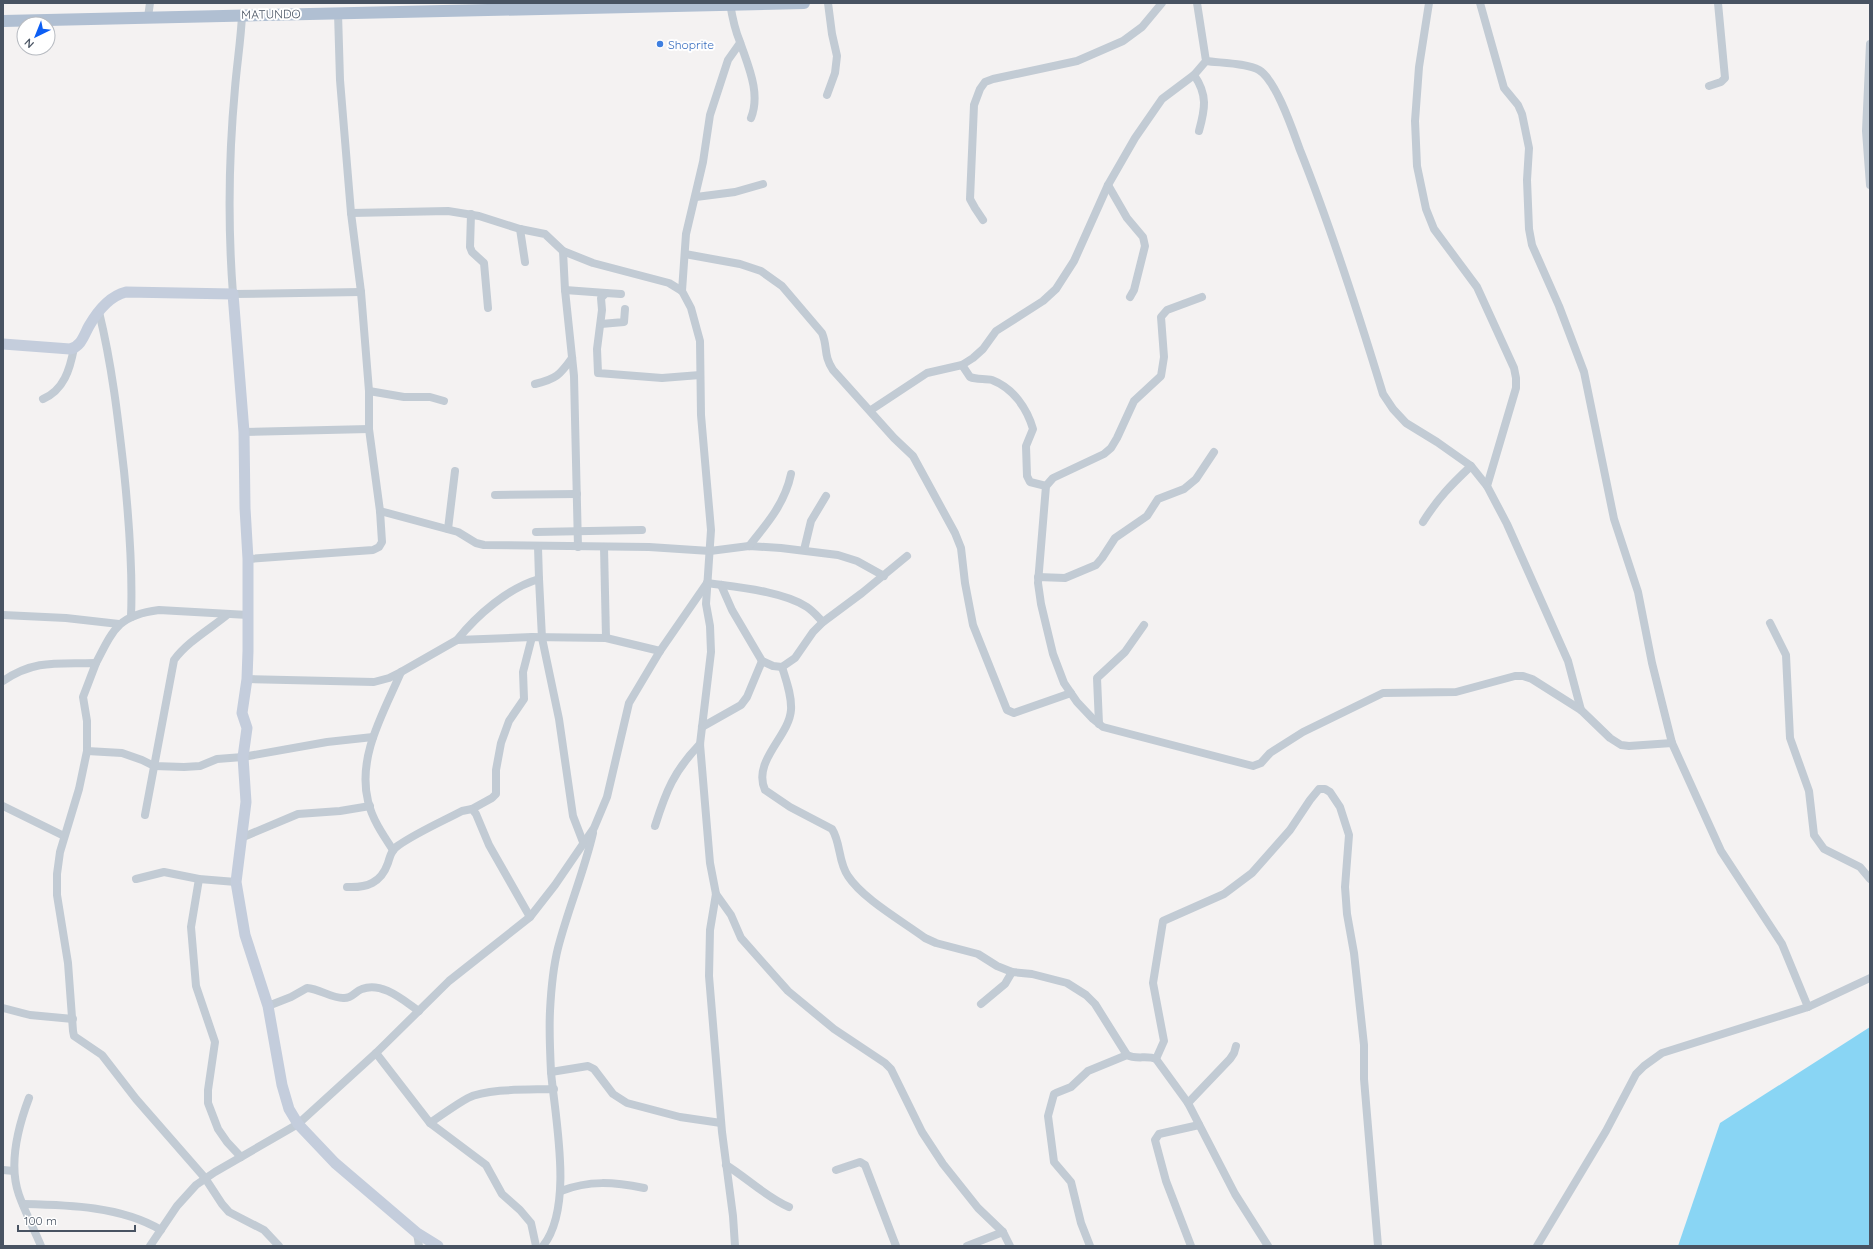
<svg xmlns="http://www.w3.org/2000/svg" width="1873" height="1249" viewBox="0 0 1873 1249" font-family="Quicksand,sans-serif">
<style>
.water{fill:#89d5f4}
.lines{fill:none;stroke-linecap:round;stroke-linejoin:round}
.street{stroke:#c2cbd4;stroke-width:8}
.secondary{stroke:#c4cddc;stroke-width:11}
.primary{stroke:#b0bfd2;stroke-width:12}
.shop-dot{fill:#3f7fe0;stroke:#fff;stroke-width:1.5}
.labels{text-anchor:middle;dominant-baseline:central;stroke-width:4;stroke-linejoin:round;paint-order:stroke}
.street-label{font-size:12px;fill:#485362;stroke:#fff}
.shop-label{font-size:12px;fill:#366cbe;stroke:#fff;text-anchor:start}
</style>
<rect width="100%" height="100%" fill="#f4f2f2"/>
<polygon class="water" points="1870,1027 1870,1246 1678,1246 1720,1123"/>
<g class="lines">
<g class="street">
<path d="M 730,3 C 732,16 735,30 740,42 C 748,66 761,93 751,118"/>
<polyline points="1429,3 1419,67 1415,121 1417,166 1426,209 1434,229 1477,287 1514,368 1516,378 1516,388 1487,486 1507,524 1568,661 1581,710"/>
<polyline points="1480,3 1502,81 1504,88 1518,105 1522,114 1529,148 1527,180 1529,229 1532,245 1559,306 1584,372 1614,519 1638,592 1652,663 1672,743 1721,851 1782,944 1808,1007"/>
<path d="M 242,15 C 241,39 237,63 235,88 C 229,153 228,229 233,294 L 361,292"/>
<polyline points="148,17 150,3"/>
<polyline points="1870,44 1866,131 1870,185"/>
<path d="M 1206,61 C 1220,63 1247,63 1259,70 C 1276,80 1293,131 1300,150 C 1332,230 1358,312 1383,394 L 1393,409 L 1406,423 L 1437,442 L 1471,466 L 1487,486"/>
<path d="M 1194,75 C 1208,95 1205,109 1199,131"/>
<polyline points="1709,86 1721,82 1725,78 1718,3"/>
<polyline points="827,95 835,73 837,56 832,34 828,3"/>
<polyline points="1108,185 1127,218 1143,237 1145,246 1134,290 1130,297"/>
<polyline points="696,197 735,192 763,184"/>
<polyline points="351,213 448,211 479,216 520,229 545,234 563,251 593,263 669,283 682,291 691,308 700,341 701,415 711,530 706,604 710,626 711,652 700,744 710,863 716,894 710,930 709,976 722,1132 733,1216 735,1246"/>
<polyline points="471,214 470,247 472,252 484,263 488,308"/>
<polyline points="983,220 975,208 970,199 974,105 980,89 985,82 993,79 1077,61 1123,41 1142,27 1162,3"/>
<polyline points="520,229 525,262"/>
<polyline points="563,251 565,290 574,376 578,547"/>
<path d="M 685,254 L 740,264 L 761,271 L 782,286 L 822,333 C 828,347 823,355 833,370 L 894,438 L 913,456 L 955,533 L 961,548 L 965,583 L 973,625 L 1007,710 L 1014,713 L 1071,693"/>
<polyline points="565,290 606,293"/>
<polyline points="682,291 686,234 703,162 710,115 728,60 740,43"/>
<polyline points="621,294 606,293 601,298 602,310 597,349 598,373 662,378 700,375"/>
<polyline points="1202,297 1167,310 1161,317 1164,357 1161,376 1134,401 1117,438 1111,448 1104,454 1053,478 1046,486 1038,583 1041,604 1053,654 1064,683 1077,702 1093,719 1103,727 1253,766 1261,763 1270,753 1303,732 1383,693 1456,692 1515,676 1523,676 1532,679 1581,710 1610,738 1621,745 1629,746 1672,743"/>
<path d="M 99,312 C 112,365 118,418 124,471 C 129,520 133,569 131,617"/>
<polyline points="601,324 624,322 625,309"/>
<path d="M 962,365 L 970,377 C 977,380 985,378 992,380 C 1013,388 1027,408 1033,429 L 1026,446 L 1027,476 L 1030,482 L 1046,486"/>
<path d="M 535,384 C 556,379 560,375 572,358"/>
<polyline points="369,391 404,397 430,397 444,401"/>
<path d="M 43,399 C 64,390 70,369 74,348"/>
<polyline points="871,410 927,373 962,365 973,358 983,349 996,331 1043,301 1056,289 1074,261 1108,185 1135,138 1162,99 1194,75 1206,61 1197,3"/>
<polyline points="244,432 369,429"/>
<polyline points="495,495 577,494"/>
<polyline points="380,511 458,532 476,543 484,545 649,547 710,551 749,546 781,548 838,555 857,561 884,576"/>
<path d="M 1423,522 C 1438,498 1451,485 1471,466"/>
<polyline points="448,529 455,471"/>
<polyline points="536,532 642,530"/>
<path d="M 749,546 C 767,524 785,503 791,474"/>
<polyline points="538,547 539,579"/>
<polyline points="604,547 606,638"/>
<polyline points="804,550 811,521 826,496"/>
<polyline points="248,559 373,550 379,547 382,542 380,511 369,429 369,391 361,292 351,213 340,80 338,13"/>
<polyline points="1038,577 1065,578 1096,565 1102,558 1115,538 1147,516 1158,499 1184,489 1196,479 1214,452"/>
<path d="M 707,583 C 735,587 783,591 807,607 C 813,611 818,617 823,622"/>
<polyline points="721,585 732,610 762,661 773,666 782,667 795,658 813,632 823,622 862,593 907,556"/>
<polyline points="3,615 66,618 119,624"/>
<polyline points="1770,623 1786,655 1790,738 1809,791 1814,835 1824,849 1860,867 1870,879"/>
<path d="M 457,640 C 477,615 508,588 539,579 L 542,638 L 559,719 L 573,816 L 583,842"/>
<path d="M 96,663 C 113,630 118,615 159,610 L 248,615"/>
<path d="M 782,667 C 786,680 792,696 791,710 C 789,737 752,761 765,790 L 790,807 L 832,829 C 841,843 838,862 848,876 C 863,899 902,921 925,938 L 936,943 L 978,954 L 997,966 L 1012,972 L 1032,974 L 1067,983 L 1086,995 L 1095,1004 L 1127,1055 C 1136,1060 1147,1055 1156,1059 L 1188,1103 L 1235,1194 L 1268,1246"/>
<polyline points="247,679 374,682 389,678 401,672 457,640 532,637 606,638 660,651"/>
<path d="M 3,681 C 35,659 59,664 96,663 L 83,697 L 87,721 L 87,751 L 79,789 L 60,852 L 57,874 L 57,895 L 68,963 L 73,1031 L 74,1036 L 102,1055 L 136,1099 L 205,1178 L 222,1204 L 229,1212 L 264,1230 L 279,1246"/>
<polyline points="1099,724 1097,678 1125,652 1144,625"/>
<polyline points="702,727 741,705 747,697 762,661"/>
<polyline points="87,751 122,753 142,760 154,766 184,767 200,766 217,759 243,757 327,742 373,737"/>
<polyline points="3,806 64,836"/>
<polyline points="472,809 492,798 496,794 496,770 501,743 509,721 524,699 523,672 532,637"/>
<path d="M 145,815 L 174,660 C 187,642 210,629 227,615"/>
<path d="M 655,826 C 666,791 674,771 700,744"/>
<polyline points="241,838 298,814 340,811 370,806"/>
<path d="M 393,850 C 383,835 372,819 368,801 C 357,756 384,712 401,672"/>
<polyline points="136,879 164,872 199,879 236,882"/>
<polyline points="199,879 191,927 196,986 215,1042 208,1090 208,1103 218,1129 227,1142 241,1157"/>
<path d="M 347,887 C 367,888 381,883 388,863 C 390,856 392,849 399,845 C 418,832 441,822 462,811 L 472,809 L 476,814 L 489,845 L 530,917"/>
<polyline points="716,894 731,915 741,938 788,991 834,1029 885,1063 891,1069 922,1132 943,1164 978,1208 1003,1232 1010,1246"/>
<polyline points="981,1004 1005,984 1012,972"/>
<path d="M 268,1006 L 291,997 L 307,988 C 320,989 331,998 343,998 C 352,999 355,991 362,989 C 382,981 404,1001 419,1011"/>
<polyline points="3,1008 30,1015 73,1019"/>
<polyline points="376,1053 430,1123 486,1165 502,1194 520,1210 531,1223 536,1246"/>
<polyline points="1156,1059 1164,1041 1153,983 1163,921 1224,894 1252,873 1290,830 1310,800 1319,789 1325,789 1330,792 1340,807 1349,835 1345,887 1347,914 1354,953 1364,1045 1364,1079 1378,1246"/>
<polyline points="551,1072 588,1066 594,1069 613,1094 627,1103 680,1117 721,1123"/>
<path d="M 29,1098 C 18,1127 8,1164 19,1195 C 25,1212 34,1229 41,1246"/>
<polyline points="1188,1103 1230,1059 1234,1053 1236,1046"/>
<path d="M 430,1123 C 442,1115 455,1105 468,1098 C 488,1088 531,1090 554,1089"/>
<path d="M 726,1165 C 747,1178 766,1197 789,1207"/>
<polyline points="3,1170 14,1171"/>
<polyline points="836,1170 860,1162 865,1165 896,1246"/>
<path d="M 561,1191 C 589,1180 614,1182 644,1188"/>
<path d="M 23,1204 C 68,1205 121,1206 161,1230"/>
<polyline points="417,1233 419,1246"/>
<polyline points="150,1246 177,1206 196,1185 215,1172 298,1124 376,1053 449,981 530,917 555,885 594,828 607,797 629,703 660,651 707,583"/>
<path d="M 543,1246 C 574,1207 555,1118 551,1072 C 550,1052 549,1031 550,1011 C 551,991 553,968 558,948 C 568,909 584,872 593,833"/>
<polyline points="967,1246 1003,1232"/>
<polyline points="1090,1246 1081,1223 1071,1182 1054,1162 1048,1116 1054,1094 1056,1093 1071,1087 1088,1071 1127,1055"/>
<polyline points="1191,1246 1166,1181 1155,1140 1159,1134 1199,1125"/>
<polyline points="1537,1246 1606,1131 1636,1074 1644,1066 1662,1053 1808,1007 1870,978"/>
</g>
<path class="secondary" d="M 3,344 L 70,349 C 81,347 84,335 89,326 C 97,312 110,296 126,292 L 233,294 L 244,432 L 245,508 L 248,559 L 248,651 L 247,679 L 242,713 L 247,728 L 243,757 L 246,802 L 236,882 L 245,935 L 268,1006 L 282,1085 L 289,1109 L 298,1124 L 335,1163 L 417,1233 L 438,1246"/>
<polyline class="primary" points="3,21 804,3"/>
</g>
<circle class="shop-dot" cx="660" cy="44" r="4"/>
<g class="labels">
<g class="street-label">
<text transform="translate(271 14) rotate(-1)">MATUNDO</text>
</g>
<g class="shop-label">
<text x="668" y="44">Shoprite</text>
</g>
</g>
<rect width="1873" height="1249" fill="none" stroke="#485362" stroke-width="8"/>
<g transform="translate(36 36) rotate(223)"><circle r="19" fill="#ffffff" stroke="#b6bac0"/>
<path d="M0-3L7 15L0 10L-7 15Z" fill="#0c5ef4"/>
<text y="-6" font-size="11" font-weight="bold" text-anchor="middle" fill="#485362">N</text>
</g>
<path d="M18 1225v6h117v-6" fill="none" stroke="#485362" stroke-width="2"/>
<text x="24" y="1225" font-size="12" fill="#485362" stroke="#ffffff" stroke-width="3" paint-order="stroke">100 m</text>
</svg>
